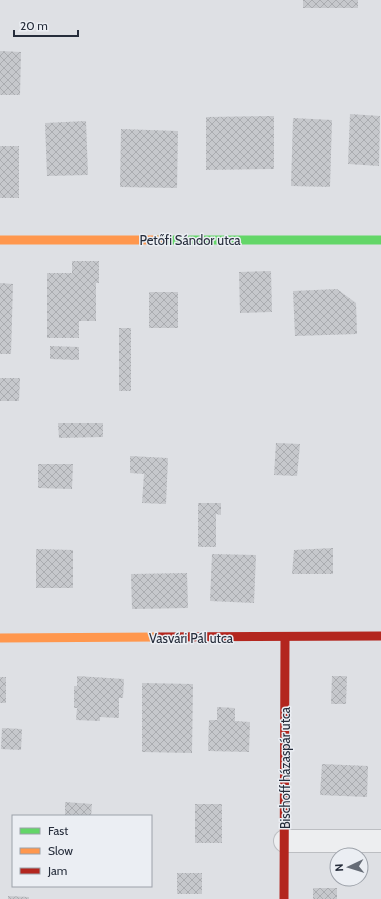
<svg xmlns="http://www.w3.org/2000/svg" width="381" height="899" viewBox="0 0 381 899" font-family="Cabin,sans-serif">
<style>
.building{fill:url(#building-cross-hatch)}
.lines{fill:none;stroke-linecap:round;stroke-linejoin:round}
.street-casing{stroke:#bcbec2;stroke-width:24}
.street{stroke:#edeef0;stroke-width:22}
.fast{stroke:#63d668;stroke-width:9}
.slow{stroke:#ff974d;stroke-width:9}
.jam{stroke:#b3261e;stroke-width:9}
.labels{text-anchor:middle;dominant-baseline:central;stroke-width:3;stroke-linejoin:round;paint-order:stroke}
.street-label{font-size:13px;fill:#262d3b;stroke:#ebeef3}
</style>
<defs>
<pattern id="building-cross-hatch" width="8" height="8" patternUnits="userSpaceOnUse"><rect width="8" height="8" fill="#c6c8cc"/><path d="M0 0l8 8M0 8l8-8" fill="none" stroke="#aaacb0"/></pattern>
</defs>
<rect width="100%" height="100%" fill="#dee0e4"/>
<g class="building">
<rect x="303" y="0" width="55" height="8"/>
<polygon points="0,51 21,52 20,95 0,95"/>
<polygon points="350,114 380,116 379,166 348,164"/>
<polygon points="274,116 274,169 206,170 206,117"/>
<polygon points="293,118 332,120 330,187 291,186"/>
<polygon points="86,121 88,175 47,176 45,123"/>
<polygon points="121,129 178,131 177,188 120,187"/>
<rect x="0" y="146" width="19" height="52"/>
<polygon points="72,261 99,261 99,283 96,283 96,321 79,321 79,338 47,338 47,273 72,273"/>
<polygon points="271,271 272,312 240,313 239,272"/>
<polygon points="0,283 13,284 11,354 0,354"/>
<polygon points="337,289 356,303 357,334 295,336 293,291"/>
<rect x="149" y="292" width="29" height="36"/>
<rect x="119" y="328" width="12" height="63"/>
<polygon points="50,346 79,347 79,360 50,359"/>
<polygon points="0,378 20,378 19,401 0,401"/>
<polygon points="58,423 103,423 103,437 59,438"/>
<polygon points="276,443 300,444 297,476 274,475"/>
<polygon points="130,456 168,458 166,504 142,503 144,474 130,473"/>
<polygon points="38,464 73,464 72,489 38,488"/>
<polygon points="198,503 221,503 221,515 216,514 216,547 198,547"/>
<polygon points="333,548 333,574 292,574 294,550"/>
<polygon points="36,549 73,550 73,588 36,588"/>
<polygon points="212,554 256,555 254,603 210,601"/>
<polygon points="187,573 188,608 132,609 131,574"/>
<polygon points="77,676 124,679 123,698 119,698 119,718 100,717 100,721 76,720 77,708 74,708 74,686 77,686"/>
<polygon points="332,676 347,676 346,704 331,704"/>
<rect x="0" y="677" width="6" height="26"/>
<polygon points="142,683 193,684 192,753 142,752"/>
<polygon points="217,707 235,708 235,721 250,722 249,752 208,751 209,720 217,720"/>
<polygon points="2,728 22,729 21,750 1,749"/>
<polygon points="322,764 368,766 367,797 320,795"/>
<polygon points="65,802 92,804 91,816 65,816"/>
<rect x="195" y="804" width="27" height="39"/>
<rect x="177" y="873" width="25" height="21"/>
<rect x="313" y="888" width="24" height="11"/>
<polygon points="8,896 29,897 29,899 8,899"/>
</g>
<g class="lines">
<defs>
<polyline id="street" points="285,841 381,841"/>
</defs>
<use href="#street" class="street-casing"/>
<use href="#street" class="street"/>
<polyline class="fast" points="158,240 381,240"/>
<g class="slow">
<polyline points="0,240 158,240"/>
<polyline points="0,638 158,637"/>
</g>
<g class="jam">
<polyline points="158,637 381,636"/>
<polyline points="284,899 285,638"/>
</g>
</g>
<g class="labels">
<g class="street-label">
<text x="190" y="240">Petőfi Sándor utca</text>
<text x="191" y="638">Vasvári Pál utca</text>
<text transform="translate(285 768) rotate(-90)">Bischoff házaspár utca</text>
</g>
</g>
<rect x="12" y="815" width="140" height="72" fill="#ebeef3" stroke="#9ca1a9"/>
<rect x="20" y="828" width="20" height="6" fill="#63d668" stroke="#9ca1a9"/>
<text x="48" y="835" font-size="12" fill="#262d3b">Fast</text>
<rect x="20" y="848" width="20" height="6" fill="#ff974d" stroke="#9ca1a9"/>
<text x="48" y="855" font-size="12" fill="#262d3b">Slow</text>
<rect x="20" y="868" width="20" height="6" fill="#b3261e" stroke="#9ca1a9"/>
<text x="48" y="875" font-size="12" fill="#262d3b">Jam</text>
<g transform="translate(349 867) rotate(266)"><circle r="19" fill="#ebeef3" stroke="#9ca1a9"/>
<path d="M0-3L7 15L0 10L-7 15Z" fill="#666c76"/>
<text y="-6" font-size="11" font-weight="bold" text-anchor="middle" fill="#262d3b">N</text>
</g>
<path d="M14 30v6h64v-6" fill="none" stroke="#262d3b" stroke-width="2"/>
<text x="20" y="30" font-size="12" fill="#262d3b" stroke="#ebeef3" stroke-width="3" paint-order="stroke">20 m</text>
</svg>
